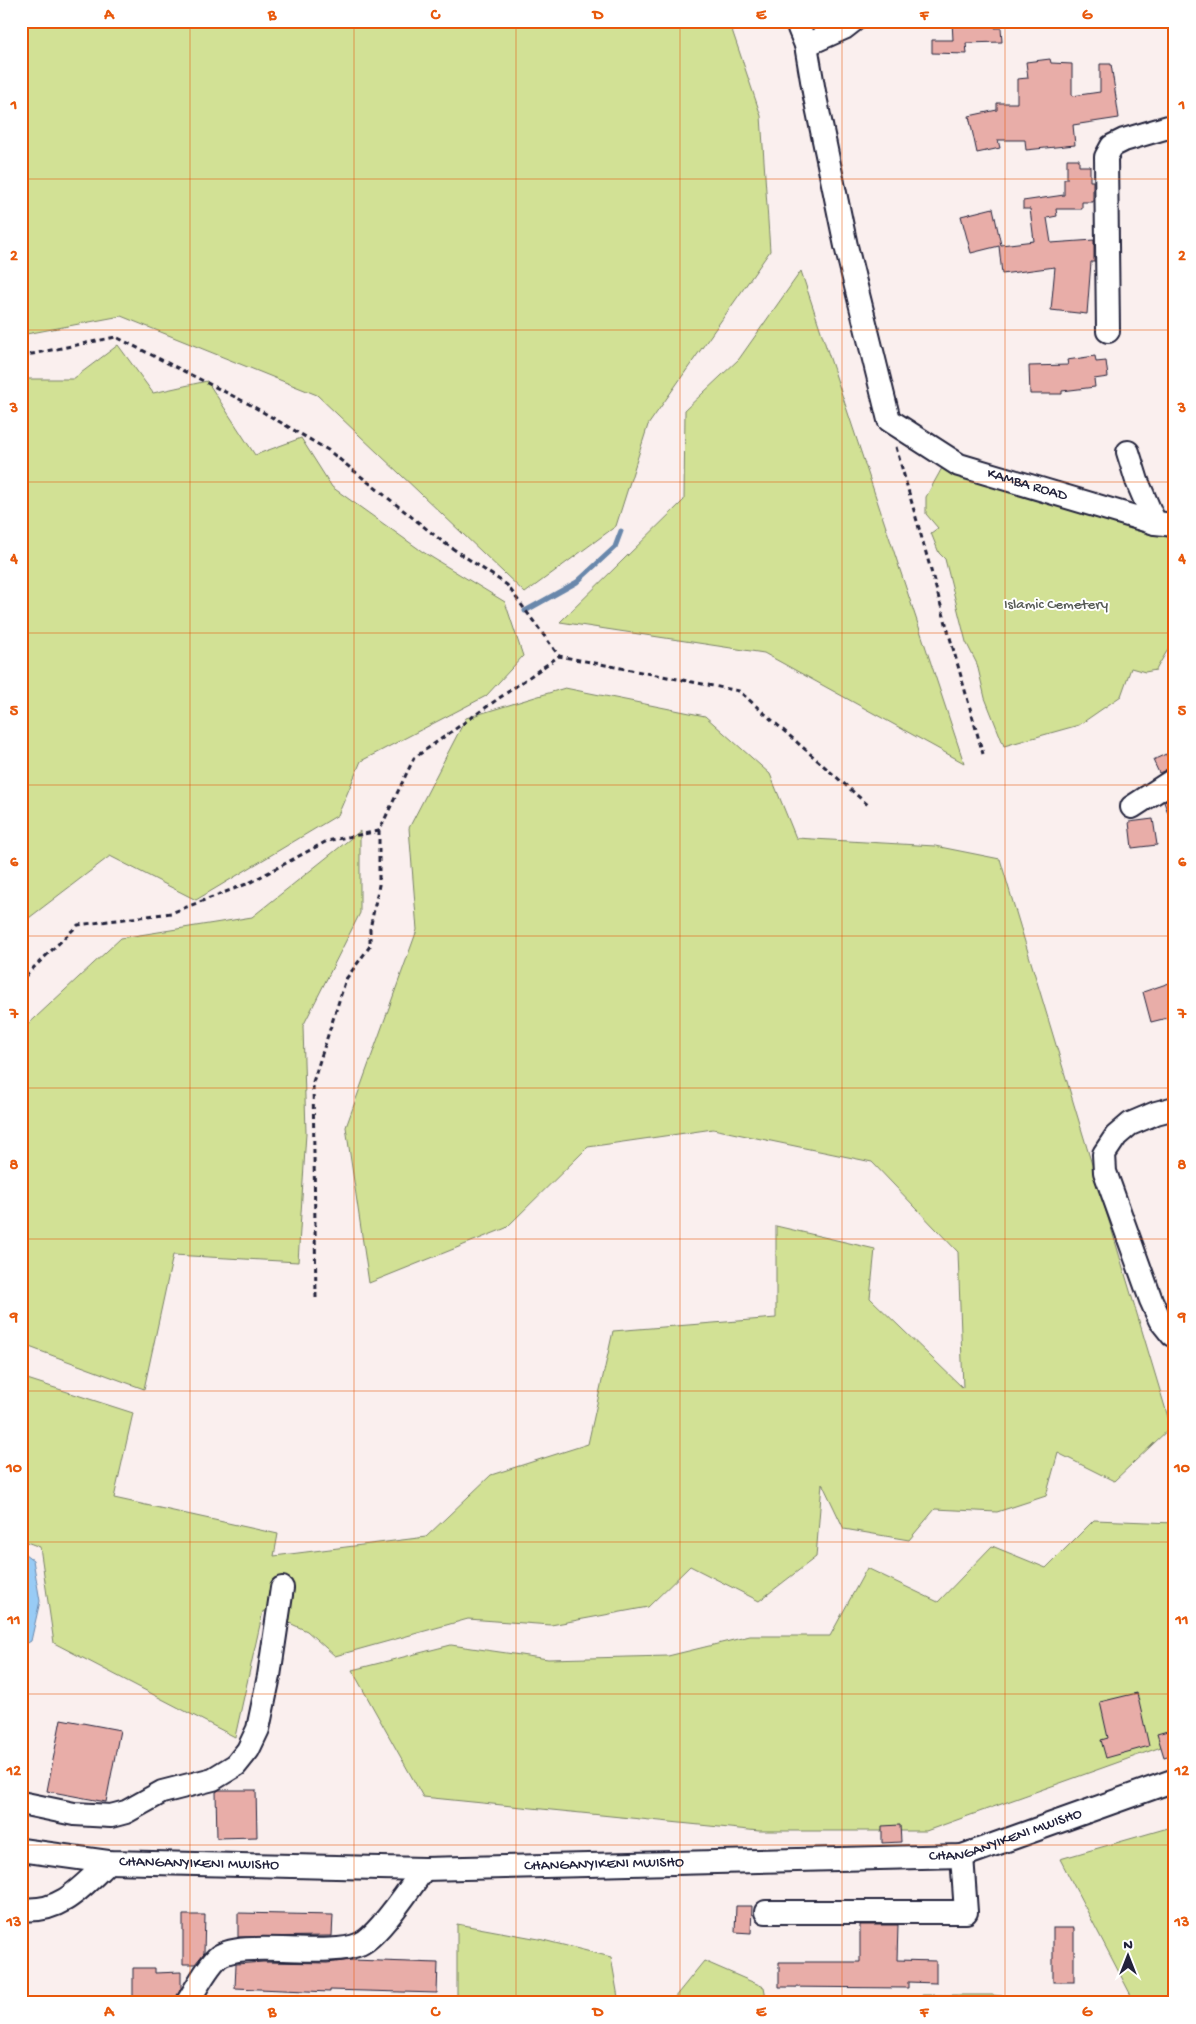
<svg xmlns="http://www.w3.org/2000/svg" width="1196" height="2024" viewBox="0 0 1196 2024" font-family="'Gochi Hand',sans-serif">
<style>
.green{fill:#d2e195;stroke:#7a8268}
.water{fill:#98cbf5;stroke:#6987ab}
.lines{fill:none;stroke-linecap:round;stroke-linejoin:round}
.stream{stroke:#6987ab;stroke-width:5}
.building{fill:#e8ada8;stroke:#22223b}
.minor-casing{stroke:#22223b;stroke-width:26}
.path{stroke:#22223b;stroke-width:3;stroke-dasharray:5 4;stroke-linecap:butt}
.minor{stroke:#fff;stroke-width:22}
.grid{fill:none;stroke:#e8590c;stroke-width:1;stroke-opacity:0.55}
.labels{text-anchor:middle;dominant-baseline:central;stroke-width:4;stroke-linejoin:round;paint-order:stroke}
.street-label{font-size:15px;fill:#22223b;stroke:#fff}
.park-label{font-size:15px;fill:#575b56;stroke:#fff}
.neatline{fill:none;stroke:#e8590c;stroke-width:2}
.grid-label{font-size:16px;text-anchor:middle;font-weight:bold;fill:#e8590c}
</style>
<rect width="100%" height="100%" fill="#faefee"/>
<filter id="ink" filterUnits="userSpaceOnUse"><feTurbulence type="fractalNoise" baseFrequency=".02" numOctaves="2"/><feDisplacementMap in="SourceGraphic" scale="10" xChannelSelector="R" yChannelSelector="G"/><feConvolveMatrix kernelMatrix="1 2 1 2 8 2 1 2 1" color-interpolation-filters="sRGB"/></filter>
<g filter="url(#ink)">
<g class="green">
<polygon points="21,21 729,21 761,116 770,251 648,425 616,526 525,593 317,395 121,316 21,335"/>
<polygon points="801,271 964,763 764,653 560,622 684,500 685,410 739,359"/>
<polygon points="118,345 153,393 207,381 255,455 301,438 332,487 423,552 505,602 523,656 486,696 361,761 338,815 196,900 110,856 21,924 21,379 73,379"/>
<path d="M 942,468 L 997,482 L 1119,525 L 1151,525 L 1175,543 L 1175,565 L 1169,578 C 1176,598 1179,626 1170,645 C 1166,654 1160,662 1156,670 L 1145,672 L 1131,668 L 1121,696 L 1079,725 L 1004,746 L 985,698 L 977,664 L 966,642 L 945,559 L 939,553 L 931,533 L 938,528 L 926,514 L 926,497 Z"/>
<polygon points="565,688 705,716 770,774 796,838 935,846 1000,859 1171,1427 1114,1481 1058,1453 1046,1496 997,1512 935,1509 909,1540 844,1529 822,1483 816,1557 759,1601 690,1566 648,1607 551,1625 468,1619 335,1656 307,1631 263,1611 235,1737 54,1643 40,1547 21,1540 21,1377 133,1413 114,1498 278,1534 274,1556 426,1537 491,1475 588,1444 613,1331 776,1318 776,1226 875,1249 870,1298 963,1388 958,1252 872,1162 713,1129 588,1147 506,1228 369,1283 346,1127 417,930 409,828 466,718"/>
<polygon points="360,831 360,913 303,1026 306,1133 298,1262 173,1255 144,1389 21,1344 21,1031 121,938 252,917"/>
<polygon points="1094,1520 1175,1523 1175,1742 926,1831 759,1831 423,1797 352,1670 451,1645 548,1659 668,1656 750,1636 830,1636 867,1568 938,1602 992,1546 1046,1568"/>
<polygon points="1175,1826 1175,2003 1135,2003 1060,1859"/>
<polygon points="457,1924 539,1939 611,1957 619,2003 457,2003"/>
<polygon points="704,1961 764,1987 767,2003 670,2003"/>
<polygon points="921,1995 992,1995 1070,2003 918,2003"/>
</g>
<polygon class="water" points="21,1551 33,1560 40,1601 31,1641 21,1647"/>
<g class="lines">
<polyline class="stream" points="525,611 577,582 615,547 621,531"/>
</g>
<g class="building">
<polygon points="952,21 995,21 995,28 1001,28 1002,42 966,43 967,54 932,53 932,40 953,40"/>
<polygon points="1050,59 1051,63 1072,64 1072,96 1100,92 1100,64 1111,64 1119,118 1073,125 1075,145 1026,150 1025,140 998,140 1000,148 977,153 969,116 997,110 997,103 1017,103 1017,79 1028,78 1026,62"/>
<polygon points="1067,159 1079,159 1079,166 1090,166 1090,181 1093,181 1093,202 1082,202 1082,209 1056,209 1057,216 1047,218 1051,243 1094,240 1094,262 1091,262 1087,314 1051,310 1055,267 1002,274 999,246 971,253 961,216 993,208 1001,245 1034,241 1030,209 1023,209 1023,201 1064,195 1064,179 1067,179"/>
<polygon points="1095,356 1096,362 1106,361 1108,377 1094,379 1095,387 1062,391 1062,394 1030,394 1029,366 1068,365 1067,360"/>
<polygon points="1166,754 1172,767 1159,773 1153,760"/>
<polygon points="1175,795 1175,828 1174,829 1164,802"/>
<polygon points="1153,819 1157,845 1132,848 1129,822"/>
<polygon points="1175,981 1175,1016 1151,1022 1143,992"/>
<polygon points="1137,1693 1149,1746 1106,1758 1101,1740 1108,1738 1100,1702"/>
<polygon points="61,1719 120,1730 106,1802 47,1791"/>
<polygon points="1171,1730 1175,1741 1175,1754 1164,1757 1157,1734"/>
<polygon points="219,1790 256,1790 257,1837 217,1838 216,1792"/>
<polygon points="900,1825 901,1842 882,1843 882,1826"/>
<polygon points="736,1906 752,1906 751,1933 735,1932"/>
<polygon points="238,1913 333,1915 332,1936 238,1937"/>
<polygon points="183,1915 205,1915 204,1953 195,1964 183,1964"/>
<polygon points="860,1925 898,1925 897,1960 936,1961 936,1983 908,1982 908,1988 779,1987 779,1962 860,1962"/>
<rect x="1053" y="1928" width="21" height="54"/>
<polygon points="352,1960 438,1963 437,1993 330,1990 330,1992 235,1988 236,1964 263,1962 327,1963"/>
<polygon points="133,1968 155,1968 155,1973 181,1972 181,1988 174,2003 133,2003"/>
</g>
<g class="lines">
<defs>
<g id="minor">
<path id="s1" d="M 798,21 L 799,28 L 806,45 L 814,92 L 846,246 L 889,420 L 959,465 L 1155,523 L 1175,525"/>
<polyline points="806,45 844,28 853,21"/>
<polyline points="1108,331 1106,157 1112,146 1124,140 1175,125"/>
<polyline points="1128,452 1137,481 1155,523"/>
<polyline points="1132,807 1175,779"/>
<polyline points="1172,1335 1160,1320 1151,1300 1105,1172 1104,1154 1116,1136 1130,1124 1156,1113 1175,1108"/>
<polyline points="21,1803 74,1814 111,1816 126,1812 162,1792 213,1779 236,1765 248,1750 258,1729 269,1676 282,1588"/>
<path id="s2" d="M 21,1850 L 108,1862 L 424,1869 L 962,1856 L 1175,1780"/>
<path d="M 21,1909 C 60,1914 82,1887 108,1862"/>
<polyline points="766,1912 966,1912 962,1856"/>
<path d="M 187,2003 C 196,1989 205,1970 217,1958 C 239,1938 327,1959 360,1944 C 379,1936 410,1887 424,1869"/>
</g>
</defs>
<use href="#minor" class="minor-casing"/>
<g class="path">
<polyline points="21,354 32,354 116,337 249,404 328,450 443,542 507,585 559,656 739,691 868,805"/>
<polyline points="896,447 983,754"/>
<polyline points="21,984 27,974 78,925 171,913 249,883 327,841 379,831"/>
<polyline points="316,1298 313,1082 346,979 370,946 370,929 379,885 379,831 414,758 559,656"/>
</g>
<use href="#minor" class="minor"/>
</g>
</g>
<path class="grid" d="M 190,21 L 190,2003M 354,21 L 354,2003M 516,21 L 516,2003M 680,21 L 680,2003M 842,21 L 842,2003M 1005,21 L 1005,2003M 21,179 L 1175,179M 21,330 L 1175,330M 21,482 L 1175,482M 21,633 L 1175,633M 21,785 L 1175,785M 21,936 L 1175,936M 21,1088 L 1175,1088M 21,1239 L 1175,1239M 21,1391 L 1175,1391M 21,1542 L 1175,1542M 21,1694 L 1175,1694M 21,1845 L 1175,1845"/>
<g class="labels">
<g class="street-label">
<text stroke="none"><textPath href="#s1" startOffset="564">KAMBA ROAD</textPath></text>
<text stroke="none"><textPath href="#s2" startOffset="989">CHANGANYIKENI MWISHO</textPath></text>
<text stroke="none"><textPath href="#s2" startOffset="179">CHANGANYIKENI MWISHO</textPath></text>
<text stroke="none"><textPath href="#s2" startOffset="584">CHANGANYIKENI MWISHO</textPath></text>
</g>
<g class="park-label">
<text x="1056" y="605">Islamic Cemetery</text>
</g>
</g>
<rect width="1196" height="2024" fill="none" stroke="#fff" stroke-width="55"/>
<g transform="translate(1128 1956)" stroke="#ffffff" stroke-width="4" paint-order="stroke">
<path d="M0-4L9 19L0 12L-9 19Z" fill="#22223b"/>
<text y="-8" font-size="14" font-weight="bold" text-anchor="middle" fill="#22223b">N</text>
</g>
<rect x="28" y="28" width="1140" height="1968" class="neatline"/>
<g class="grid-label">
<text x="109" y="19">A</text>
<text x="272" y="19">B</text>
<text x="435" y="19">C</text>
<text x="598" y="19">D</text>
<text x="761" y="19">E</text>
<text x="924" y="19">F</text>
<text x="1087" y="19">G</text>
<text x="14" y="109">1</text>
<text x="1182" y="109">1</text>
<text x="14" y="260">2</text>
<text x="1182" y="260">2</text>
<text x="14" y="412">3</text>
<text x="1182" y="412">3</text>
<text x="14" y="563">4</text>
<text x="1182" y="563">4</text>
<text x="14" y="715">5</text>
<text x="1182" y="715">5</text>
<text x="14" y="866">6</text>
<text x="1182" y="866">6</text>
<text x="14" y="1018">7</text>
<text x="1182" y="1018">7</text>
<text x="14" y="1169">8</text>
<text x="1182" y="1169">8</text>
<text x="14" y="1321">9</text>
<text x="1182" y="1321">9</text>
<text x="14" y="1472">10</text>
<text x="1182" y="1472">10</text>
<text x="14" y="1624">11</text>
<text x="1182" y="1624">11</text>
<text x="14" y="1775">12</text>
<text x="1182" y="1775">12</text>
<text x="14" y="1926">13</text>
<text x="1182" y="1926">13</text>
<text x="109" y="2016">A</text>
<text x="272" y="2016">B</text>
<text x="435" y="2016">C</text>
<text x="598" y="2016">D</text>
<text x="761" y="2016">E</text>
<text x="924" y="2016">F</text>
<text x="1087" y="2016">G</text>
</g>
</svg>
